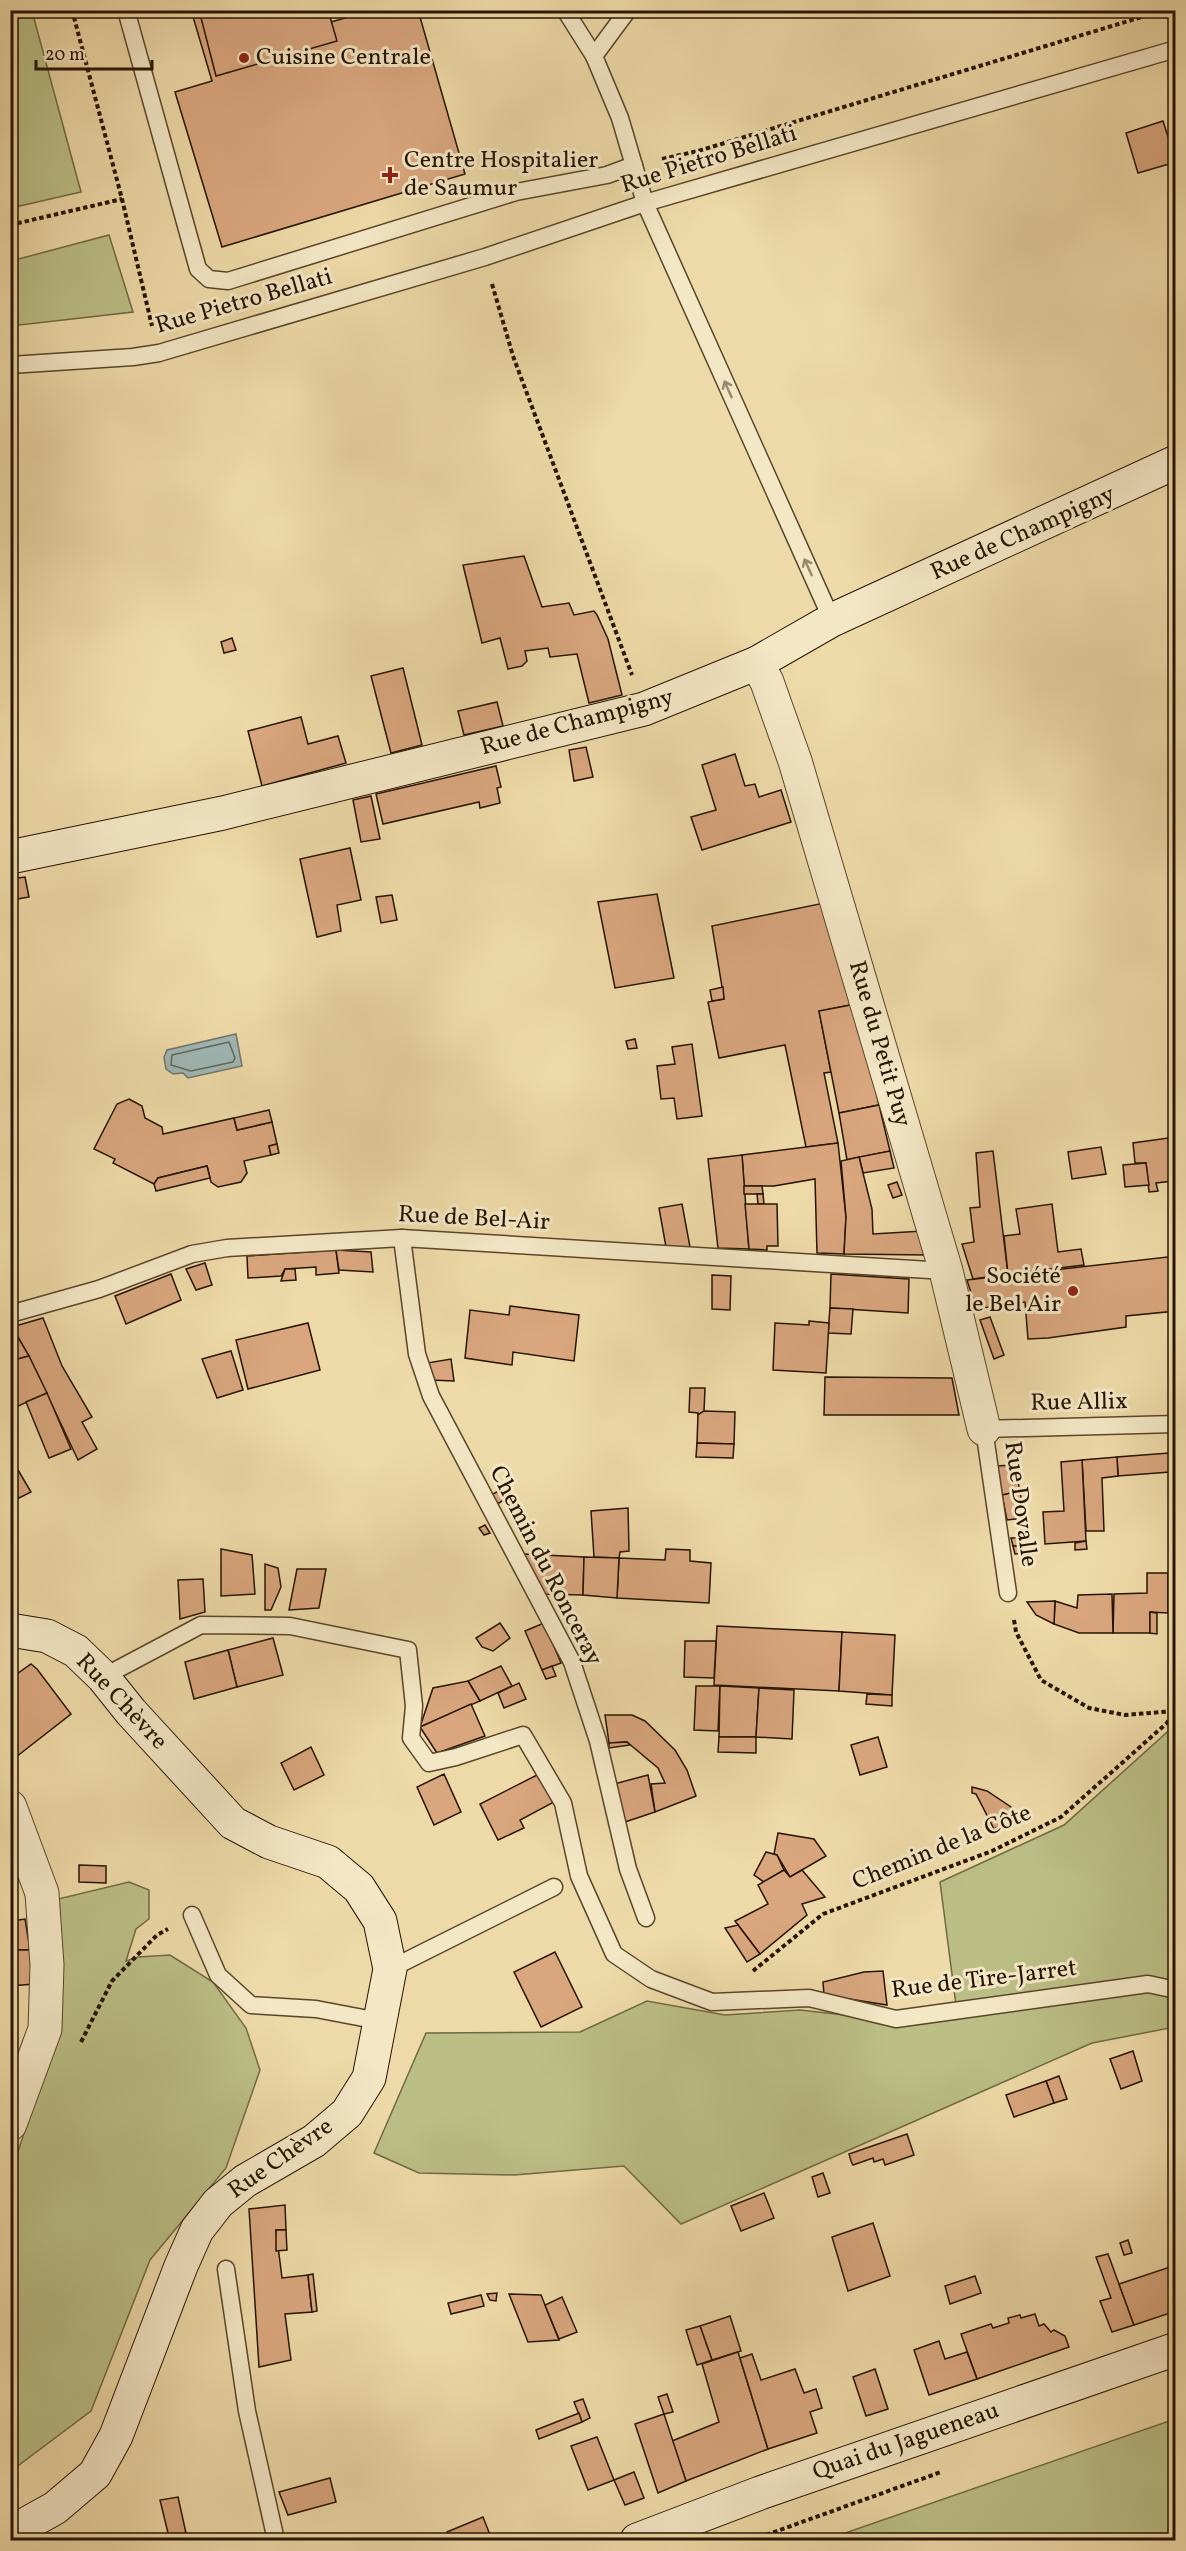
<svg xmlns="http://www.w3.org/2000/svg" width="1186" height="2551" viewBox="0 0 1186 2551" font-family="Vollkorn,serif">
<style>
.green{fill:#bbbf86;stroke:#706a43;stroke-width:1.5}
.water{fill:#9fb7b5;stroke:#6f766d;stroke-width:1.5}
.lines{fill:none;stroke-linecap:round;stroke-linejoin:round}
.shore{stroke:#62665a;stroke-width:1.5}
.building{fill:#d9a67e;stroke:#261400;stroke-width:1.5}
.lane-casing{stroke:#58462a;stroke-width:19}
.street-casing{stroke:#58462a;stroke-width:35}
.secondary-casing{stroke:#261400;stroke-width:35}
.path{stroke:#261400;stroke-width:4;stroke-dasharray:4.5 3;stroke-linecap:butt}
.lane{stroke:#f4e7c6;stroke-width:16}
.street{stroke:#f4e7c6;stroke-width:33}
.secondary{stroke:#f4e7c6;stroke-width:33}
.oneway{stroke:#97886d}
.poi-dot{fill:#8f2418;stroke:#f4e7c6;stroke-width:2}
.labels{text-anchor:middle;dominant-baseline:central;stroke-width:6;stroke-linejoin:round;paint-order:stroke}
.poi-label{font-size:24px;fill:#261400;stroke:#f4e7c6;text-anchor:start}
.street-label{font-size:24px;fill:#261400;stroke:#f4e7c6}
</style>
<rect width="100%" height="100%" fill="#eedaa8"/>
<filter id="stains"><feTurbulence type="fractalNoise" baseFrequency=".00333" numOctaves="4"/><feColorMatrix values="0 0 0 0 .2 0 0 0 0 .09 0 0 0 0 .02 0 0 0 .5 -.17"/></filter>
<radialGradient id="worn" r=".72"><stop offset=".6" stop-color="#630" stop-opacity="0"/><stop offset="1" stop-color="#630" stop-opacity=".3"/></radialGradient>
<g class="green">
<polygon points="10,11 32,11 81,192 11,208"/>
<polygon points="109,235 133,312 11,326 11,261"/>
<polygon points="1175,1725 1175,2027 1092,2043 681,2224 624,2166 514,2175 419,2173 374,2153 426,2033 580,2032 647,2001 725,2015 800,2010 907,2022 957,2013 940,1882 1064,1825"/>
<polygon points="129,1882 149,1890 149,1919 136,1929 126,1961 138,1957 170,1955 213,1982 246,2028 260,2070 226,2168 150,2260 91,2411 11,2471 11,2173 62,2017 57,1940 58,1899"/>
<polygon points="1175,2419 1175,2540 822,2540 825,2540"/>
</g>
<polygon class="water" points="236,1034 242,1066 188,1078 183,1073 173,1074 166,1069 164,1057 167,1050"/>
<g class="lines">
<polygon class="shore" points="229,1042 235,1058 233,1062 191,1071 171,1065 172,1055"/>
</g>
<g class="building">
<polygon points="191,10 328,10 331,22 359,14 358,10 418,10 465,174 222,247 175,92 212,81"/>
<polygon points="199,10 328,10 337,41 216,76"/>
<polygon points="1163,121 1176,162 1138,173 1126,133"/>
<polygon points="524,556 542,607 569,603 574,615 594,611 597,615 608,639 622,695 589,703 577,654 550,657 548,648 525,651 527,661 522,666 508,669 500,638 482,643 463,565"/>
<polygon points="232,638 236,650 224,653 221,642"/>
<polygon points="403,668 422,745 391,753 371,676"/>
<polygon points="497,702 503,726 464,735 458,711"/>
<polygon points="301,717 308,744 338,736 346,763 262,786 248,731"/>
<polygon points="586,747 593,777 574,781 569,750"/>
<polygon points="735,754 745,786 755,784 759,797 781,790 791,822 702,850 691,817 716,810 702,765"/>
<polygon points="496,766 501,787 497,788 500,803 480,808 479,802 383,824 376,794"/>
<polygon points="371,796 380,839 361,842 353,800"/>
<polygon points="350,848 361,900 337,905 341,931 317,937 300,859"/>
<polygon points="25,877 29,897 12,900 10,879"/>
<polygon points="657,894 674,978 615,988 598,902"/>
<polygon points="392,895 397,920 381,923 376,897"/>
<polygon points="824,903 855,1004 819,1011 831,1072 824,1073 838,1143 806,1147 785,1045 719,1058 708,1002 724,999 712,926"/>
<polygon points="723,987 724,999 712,1001 710,990"/>
<polygon points="856,1004 879,1105 839,1113 819,1011"/>
<polygon points="635,1039 637,1048 628,1049 626,1041"/>
<polygon points="692,1044 702,1116 677,1119 674,1098 661,1099 657,1066 675,1064 672,1047"/>
<polygon points="129,1099 142,1106 145,1118 162,1127 163,1134 234,1118 237,1130 272,1122 277,1144 269,1146 271,1155 244,1161 247,1173 241,1182 218,1187 211,1182 207,1166 158,1178 154,1184 113,1163 115,1159 94,1149 117,1104"/>
<polygon points="879,1105 890,1151 847,1160 839,1113"/>
<polygon points="269,1110 272,1122 237,1130 234,1118"/>
<polygon points="1168,1138 1173,1181 1156,1183 1158,1191 1149,1192 1146,1163 1135,1163 1133,1143"/>
<polygon points="838,1143 846,1217 844,1254 817,1253 815,1179 774,1186 744,1186 742,1155"/>
<polygon points="277,1144 279,1153 271,1155 269,1146"/>
<polygon points="1101,1147 1106,1174 1072,1179 1068,1152"/>
<polygon points="890,1151 894,1168 863,1173 859,1157"/>
<polygon points="993,1151 1008,1274 973,1279 962,1244 974,1242 970,1208 980,1207 976,1153"/>
<polygon points="742,1155 749,1249 718,1248 708,1159"/>
<polygon points="859,1157 872,1209 873,1234 923,1231 929,1255 844,1254 846,1217 841,1161"/>
<polygon points="1146,1163 1149,1185 1125,1187 1123,1165"/>
<polygon points="207,1166 210,1178 156,1191 154,1184 158,1178"/>
<polygon points="897,1182 902,1195 893,1198 888,1185"/>
<polygon points="744,1186 762,1186 763,1194 744,1194"/>
<polygon points="757,1194 763,1194 764,1204 758,1204"/>
<polygon points="682,1204 690,1247 666,1247 659,1208"/>
<polygon points="745,1204 777,1204 778,1246 767,1246 767,1250 749,1249"/>
<polygon points="1052,1204 1058,1252 1081,1249 1084,1265 1008,1274 1004,1236 1020,1234 1016,1209"/>
<polygon points="336,1250 339,1273 316,1275 316,1267 285,1269 281,1276 248,1278 247,1256"/>
<polygon points="336,1250 371,1252 373,1272 339,1270"/>
<polygon points="1176,1256 1176,1311 1126,1316 1126,1327 1048,1338 1028,1339 1025,1302 976,1309 967,1280"/>
<polygon points="205,1263 212,1285 196,1290 186,1269"/>
<polygon points="285,1269 295,1269 296,1280 281,1281"/>
<polygon points="171,1274 181,1300 126,1324 115,1296"/>
<polygon points="831,1274 909,1279 908,1313 830,1308"/>
<polygon points="712,1275 731,1276 730,1310 712,1309"/>
<polygon points="510,1306 579,1315 574,1361 513,1352 512,1365 465,1358 470,1310 509,1315"/>
<polygon points="830,1308 853,1309 851,1334 828,1333"/>
<polygon points="990,1317 1004,1355 994,1359 980,1320"/>
<polygon points="43,1318 62,1366 92,1417 82,1422 97,1449 78,1460 29,1356 12,1327"/>
<polygon points="809,1321 829,1323 826,1373 773,1370 775,1323 809,1325"/>
<polygon points="308,1323 320,1370 248,1389 236,1340"/>
<polygon points="12,1327 29,1356 10,1361 10,1328"/>
<polygon points="231,1351 243,1390 217,1398 202,1359"/>
<polygon points="29,1356 47,1393 16,1407 10,1394 10,1361"/>
<polygon points="451,1359 454,1381 430,1380 427,1363"/>
<polygon points="825,1377 952,1378 959,1415 824,1415"/>
<polygon points="690,1388 705,1388 704,1411 698,1415 698,1413 689,1412"/>
<polygon points="47,1393 71,1449 49,1458 26,1402"/>
<polygon points="704,1411 735,1412 734,1444 697,1443 698,1415"/>
<polygon points="697,1443 734,1444 733,1458 696,1457"/>
<polygon points="1176,1452 1176,1500 1170,1501 1169,1453"/>
<polygon points="1169,1453 1170,1472 1118,1476 1117,1457"/>
<polygon points="1117,1457 1118,1476 1102,1478 1104,1531 1086,1531 1082,1460"/>
<polygon points="1082,1460 1086,1541 1045,1544 1043,1512 1064,1511 1061,1462"/>
<polygon points="1014,1465 1020,1491 1002,1495 996,1466"/>
<polygon points="18,1470 31,1492 15,1500 10,1493 10,1474"/>
<polygon points="502,1489 507,1498 496,1505 491,1495"/>
<polygon points="1020,1491 1024,1518 1007,1520 1002,1495"/>
<polygon points="1176,1500 1176,1512 1169,1512 1170,1501"/>
<polygon points="628,1508 629,1551 620,1552 619,1558 594,1557 591,1511"/>
<polygon points="485,1525 490,1533 484,1535 479,1528"/>
<polygon points="1011,1538 1022,1538 1024,1546 1013,1546"/>
<polygon points="1086,1541 1087,1549 1075,1550 1075,1543"/>
<polygon points="1013,1546 1024,1546 1025,1553 1015,1554"/>
<polygon points="221,1549 252,1555 255,1594 221,1596"/>
<polygon points="666,1549 690,1550 690,1561 711,1563 709,1603 617,1598 619,1558 665,1560"/>
<polygon points="524,1554 584,1557 583,1595 544,1594"/>
<polygon points="584,1557 619,1558 617,1598 583,1595"/>
<polygon points="265,1564 278,1568 281,1587 271,1610 265,1610"/>
<polygon points="297,1569 326,1569 319,1608 289,1610"/>
<polygon points="1169,1572 1176,1572 1176,1613 1168,1613"/>
<polygon points="1147,1573 1168,1573 1168,1613 1150,1612 1150,1633 1113,1633 1114,1594 1147,1593"/>
<polygon points="203,1579 205,1612 180,1619 178,1580"/>
<polygon points="1112,1594 1113,1633 1079,1633 1054,1624 1055,1601 1077,1608 1078,1595"/>
<polygon points="1055,1601 1054,1624 1036,1615 1027,1602"/>
<polygon points="1150,1612 1157,1613 1157,1634 1150,1633"/>
<polygon points="500,1623 510,1638 493,1651 482,1647 476,1638"/>
<polygon points="544,1623 561,1663 542,1670 525,1631"/>
<polygon points="717,1626 842,1632 839,1691 714,1685"/>
<polygon points="842,1632 895,1635 892,1695 839,1691"/>
<polygon points="273,1638 283,1675 237,1687 228,1650"/>
<polygon points="685,1641 716,1641 714,1678 684,1677"/>
<polygon points="228,1650 237,1687 194,1699 185,1662"/>
<polygon points="31,1664 37,1669 71,1714 16,1757 10,1749 10,1679"/>
<polygon points="501,1666 512,1686 480,1701 468,1681"/>
<polygon points="552,1666 556,1676 546,1679 542,1670"/>
<polygon points="468,1681 480,1701 420,1727 433,1688"/>
<polygon points="519,1683 526,1699 504,1708 498,1693"/>
<polygon points="696,1686 720,1686 718,1731 694,1730"/>
<polygon points="720,1686 759,1688 756,1737 719,1737"/>
<polygon points="759,1688 794,1690 792,1739 756,1737"/>
<polygon points="867,1694 892,1695 892,1706 866,1704"/>
<polygon points="471,1704 485,1736 437,1753 420,1727"/>
<polygon points="605,1715 632,1715 645,1721 675,1750 687,1770 696,1796 655,1812 651,1784 665,1783 658,1768 627,1742 609,1743"/>
<polygon points="719,1737 756,1737 756,1753 718,1752"/>
<polygon points="878,1737 887,1767 860,1775 851,1745"/>
<polygon points="627,1742 630,1745 609,1748 609,1743"/>
<polygon points="311,1747 324,1775 294,1790 281,1763"/>
<polygon points="444,1774 461,1812 434,1825 417,1787"/>
<polygon points="539,1774 554,1802 520,1820 524,1828 498,1840 480,1804"/>
<polygon points="648,1775 655,1812 625,1822 614,1784"/>
<polygon points="972,1787 987,1791 1011,1807 1017,1818 994,1829 976,1794 972,1793"/>
<polygon points="778,1833 814,1839 826,1856 790,1877 777,1855 774,1854"/>
<polygon points="10,1847 19,1876 10,1877"/>
<polygon points="766,1852 777,1855 784,1870 764,1882 754,1875"/>
<polygon points="79,1865 106,1866 106,1883 79,1882"/>
<polygon points="784,1870 790,1877 802,1870 825,1897 802,1904 807,1915 760,1954 735,1921 768,1904 758,1885"/>
<polygon points="10,1914 12,1921 25,1919 30,1950 10,1950"/>
<polygon points="738,1925 760,1954 747,1962 725,1928"/>
<polygon points="10,1950 30,1950 34,1984 10,1986"/>
<polygon points="555,1952 582,2007 541,2027 514,1972"/>
<polygon points="883,1971 887,2005 824,1995 823,1982 864,1972"/>
<polygon points="1133,2051 1142,2081 1121,2089 1110,2059"/>
<polygon points="1059,2076 1067,2099 1054,2103 1046,2081"/>
<polygon points="1046,2081 1054,2103 1014,2117 1006,2095"/>
<polygon points="907,2134 914,2155 885,2165 883,2159 874,2162 873,2158 853,2165 851,2161 849,2154"/>
<polygon points="823,2173 830,2193 818,2197 812,2177"/>
<polygon points="764,2193 774,2218 741,2231 731,2206"/>
<polygon points="285,2205 286,2230 276,2230 282,2278 308,2275 312,2312 285,2314 291,2360 259,2367 249,2209"/>
<polygon points="873,2223 890,2276 848,2291 832,2237"/>
<polygon points="276,2230 286,2230 287,2250 276,2251"/>
<polygon points="1128,2240 1132,2253 1124,2255 1120,2243"/>
<polygon points="1108,2254 1134,2325 1112,2332 1100,2301 1111,2298 1096,2257"/>
<polygon points="1176,2265 1176,2311 1134,2325 1119,2284"/>
<polygon points="313,2274 317,2311 312,2312 308,2275"/>
<polygon points="975,2276 981,2293 950,2304 945,2286"/>
<polygon points="497,2293 496,2301 490,2300 487,2294"/>
<polygon points="509,2294 541,2295 559,2340 528,2342"/>
<polygon points="481,2295 484,2306 451,2314 448,2303"/>
<polygon points="562,2297 577,2332 559,2339 545,2305"/>
<polygon points="1035,2314 1039,2326 1044,2324 1051,2332 1054,2330 1065,2336 1069,2347 977,2379 961,2334 991,2324 993,2328 1009,2323 1008,2318 1020,2315 1021,2318"/>
<polygon points="730,2316 741,2351 712,2360 700,2326"/>
<polygon points="700,2326 712,2360 697,2365 686,2330"/>
<polygon points="939,2341 945,2359 967,2352 977,2379 929,2395 914,2350"/>
<polygon points="738,2352 768,2449 686,2481 672,2441 719,2422 702,2364"/>
<polygon points="752,2354 761,2380 795,2369 804,2393 816,2389 822,2408 810,2412 817,2433 768,2449 740,2358"/>
<polygon points="875,2369 888,2409 866,2416 853,2377"/>
<polygon points="667,2394 673,2412 664,2414 658,2397"/>
<polygon points="583,2399 590,2418 582,2422 574,2402"/>
<polygon points="579,2413 582,2422 539,2439 536,2430"/>
<polygon points="664,2414 686,2481 658,2493 635,2424"/>
<polygon points="597,2437 614,2480 588,2490 571,2446"/>
<polygon points="634,2472 644,2498 625,2505 614,2480"/>
<polygon points="330,2478 336,2502 288,2515 279,2492"/>
<polygon points="178,2497 186,2533 169,2537 160,2500"/>
<polygon points="483,2517 492,2540 444,2540 450,2538 447,2532"/>
</g>
<g class="lines">
<defs>
<g id="lane">
<polyline points="126,10 198,269 209,279 228,281 516,192 607,175 634,165"/>
<polyline points="565,10 594,56 620,118 645,203 832,620"/>
<polyline points="594,56 628,10"/>
<polyline points="10,365 133,357 159,353 485,257 645,203 1176,49"/>
<polyline points="402,1238 417,1354 431,1396 572,1662 598,1741 628,1869 646,1918"/>
<polyline points="10,1314 99,1289 192,1254 227,1248 402,1238 946,1271"/>
<polyline points="1008,1593 984,1429 1176,1424"/>
<polyline points="103,1677 201,1625 290,1626 408,1650 414,1706 411,1738 429,1763 456,1757 523,1735 563,1803 579,1876 614,1954 651,1979 712,2002 809,1998 896,2019 1148,1984 1176,1990"/>
<polyline points="192,1915 218,1975 251,2005 316,2009 379,2021"/>
<polyline points="390,1969 554,1887"/>
<polyline points="226,2269 247,2411 276,2540"/>
</g>
<g id="street">
<polyline points="757,663 767,682 795,761 946,1271 984,1429"/>
<polyline points="10,1807 42,1893 47,1965 45,2029 10,2124"/>
</g>
<g id="secondary">
<polyline points="10,857 223,813 644,709 757,663 832,620 1176,462"/>
<polyline points="10,1630 47,1636 76,1651 103,1677 131,1712 233,1823 269,1842 328,1862 359,1888 380,1921 390,1969 369,2078 347,2113 314,2141 245,2181 218,2203 197,2230 181,2266 116,2436 95,2474 55,2508 10,2533"/>
<polyline points="637,2540 760,2493 1176,2349"/>
</g>
</defs>
<use href="#lane" class="lane-casing"/>
<use href="#street" class="street-casing"/>
<use href="#secondary" class="secondary-casing"/>
<g class="path">
<polyline points="72,10 122,199 152,326"/>
<polyline points="662,159 698,151 1165,10"/>
<polyline points="10,225 122,199"/>
<polyline points="492,284 513,356 632,675"/>
<polyline points="1014,1620 1016,1632 1041,1680 1089,1708 1125,1715 1174,1711"/>
<polyline points="753,1971 823,1914 992,1851 1061,1817 1167,1723 1173,1711"/>
<polyline points="81,2042 112,1981 157,1935 168,1929"/>
<polyline points="752,2540 941,2472"/>
</g>
<use href="#lane" class="lane"/>
<use href="#street" class="street"/>
<use href="#secondary" class="secondary"/>
</g>
<defs><path id="oneway-shaft" d="M-6 0H5M1.5-3L5.5 0L1.5 3" fill="none" stroke-width="1.6" stroke-linecap="round" stroke-linejoin="round" transform="scale(1.5)"/></defs>
<g class="oneway">
<use href="#oneway-shaft" transform="translate(728 389) rotate(-114)"/>
<use href="#oneway-shaft" transform="translate(808 567) rotate(-114)"/>
</g>
<g class="poi-dot">
<circle cx="244" cy="58" r="6"/>
<path d="M387 166h6v6h6v6h-6v6h-6v-6h-6v-6h6z"/>
<circle cx="1073" cy="1291" r="6"/>
</g>
<g class="labels">
<g class="poi-label">
<text x="256" y="58">Cuisine Centrale</text>
<text x="404" y="161">Centre Hospitalier<tspan x="404" dy="28">de Saumur</tspan></text>
<text x="1061" y="1277" text-anchor="end">Société<tspan x="1061" dy="28">le Bel Air</tspan></text>
</g>
<g class="street-label">
<text transform="translate(709 160) rotate(-17)">Rue Pietro Bellati</text>
<text transform="translate(244 302) rotate(-16)">Rue Pietro Bellati</text>
<text transform="translate(1023 534) rotate(-24)">Rue de Champigny</text>
<text transform="translate(577 723) rotate(-15)">Rue de Champigny</text>
<text transform="translate(879 1044) rotate(74)">Rue du Petit Puy</text>
<text transform="translate(474 1219) rotate(3)">Rue de Bel-Air</text>
<text transform="translate(1079 1403) rotate(-1)">Rue Allix</text>
<text transform="translate(1020 1504) rotate(82)">Rue Dovalle</text>
<text transform="translate(545 1566) rotate(63)">Chemin du Ronceray</text>
<text transform="translate(121 1702) rotate(47)">Rue Chèvre</text>
<text transform="translate(942 1848) rotate(-22)">Chemin de la Côte</text>
<text transform="translate(984 1980) rotate(-7)">Rue de Tire-Jarret</text>
<text transform="translate(281 2159) rotate(-35)">Rue Chèvre</text>
<text transform="translate(906 2442) rotate(-19)">Quai du Jagueneau</text>
</g>
</g>
<rect width="1186" height="2551" fill="none" stroke="#eedaa8" stroke-width="36"/>
<rect x="12" y="12" width="1162" height="2527" fill="none" stroke="#261400" stroke-width="3"/>
<rect x="18" y="18" width="1150" height="2515" fill="none" stroke="#261400" stroke-width="1.5"/>
<path d="M36 60v9h116v-9" fill="none" stroke="#261400" stroke-width="3"/>
<text x="45" y="60" font-size="18" fill="#261400" stroke="#f4e7c6" stroke-width="4.5" paint-order="stroke">20 m</text>
<rect width="100%" height="100%" filter="url(#stains)"/>
<rect width="100%" height="100%" fill="url(#worn)"/>
</svg>
